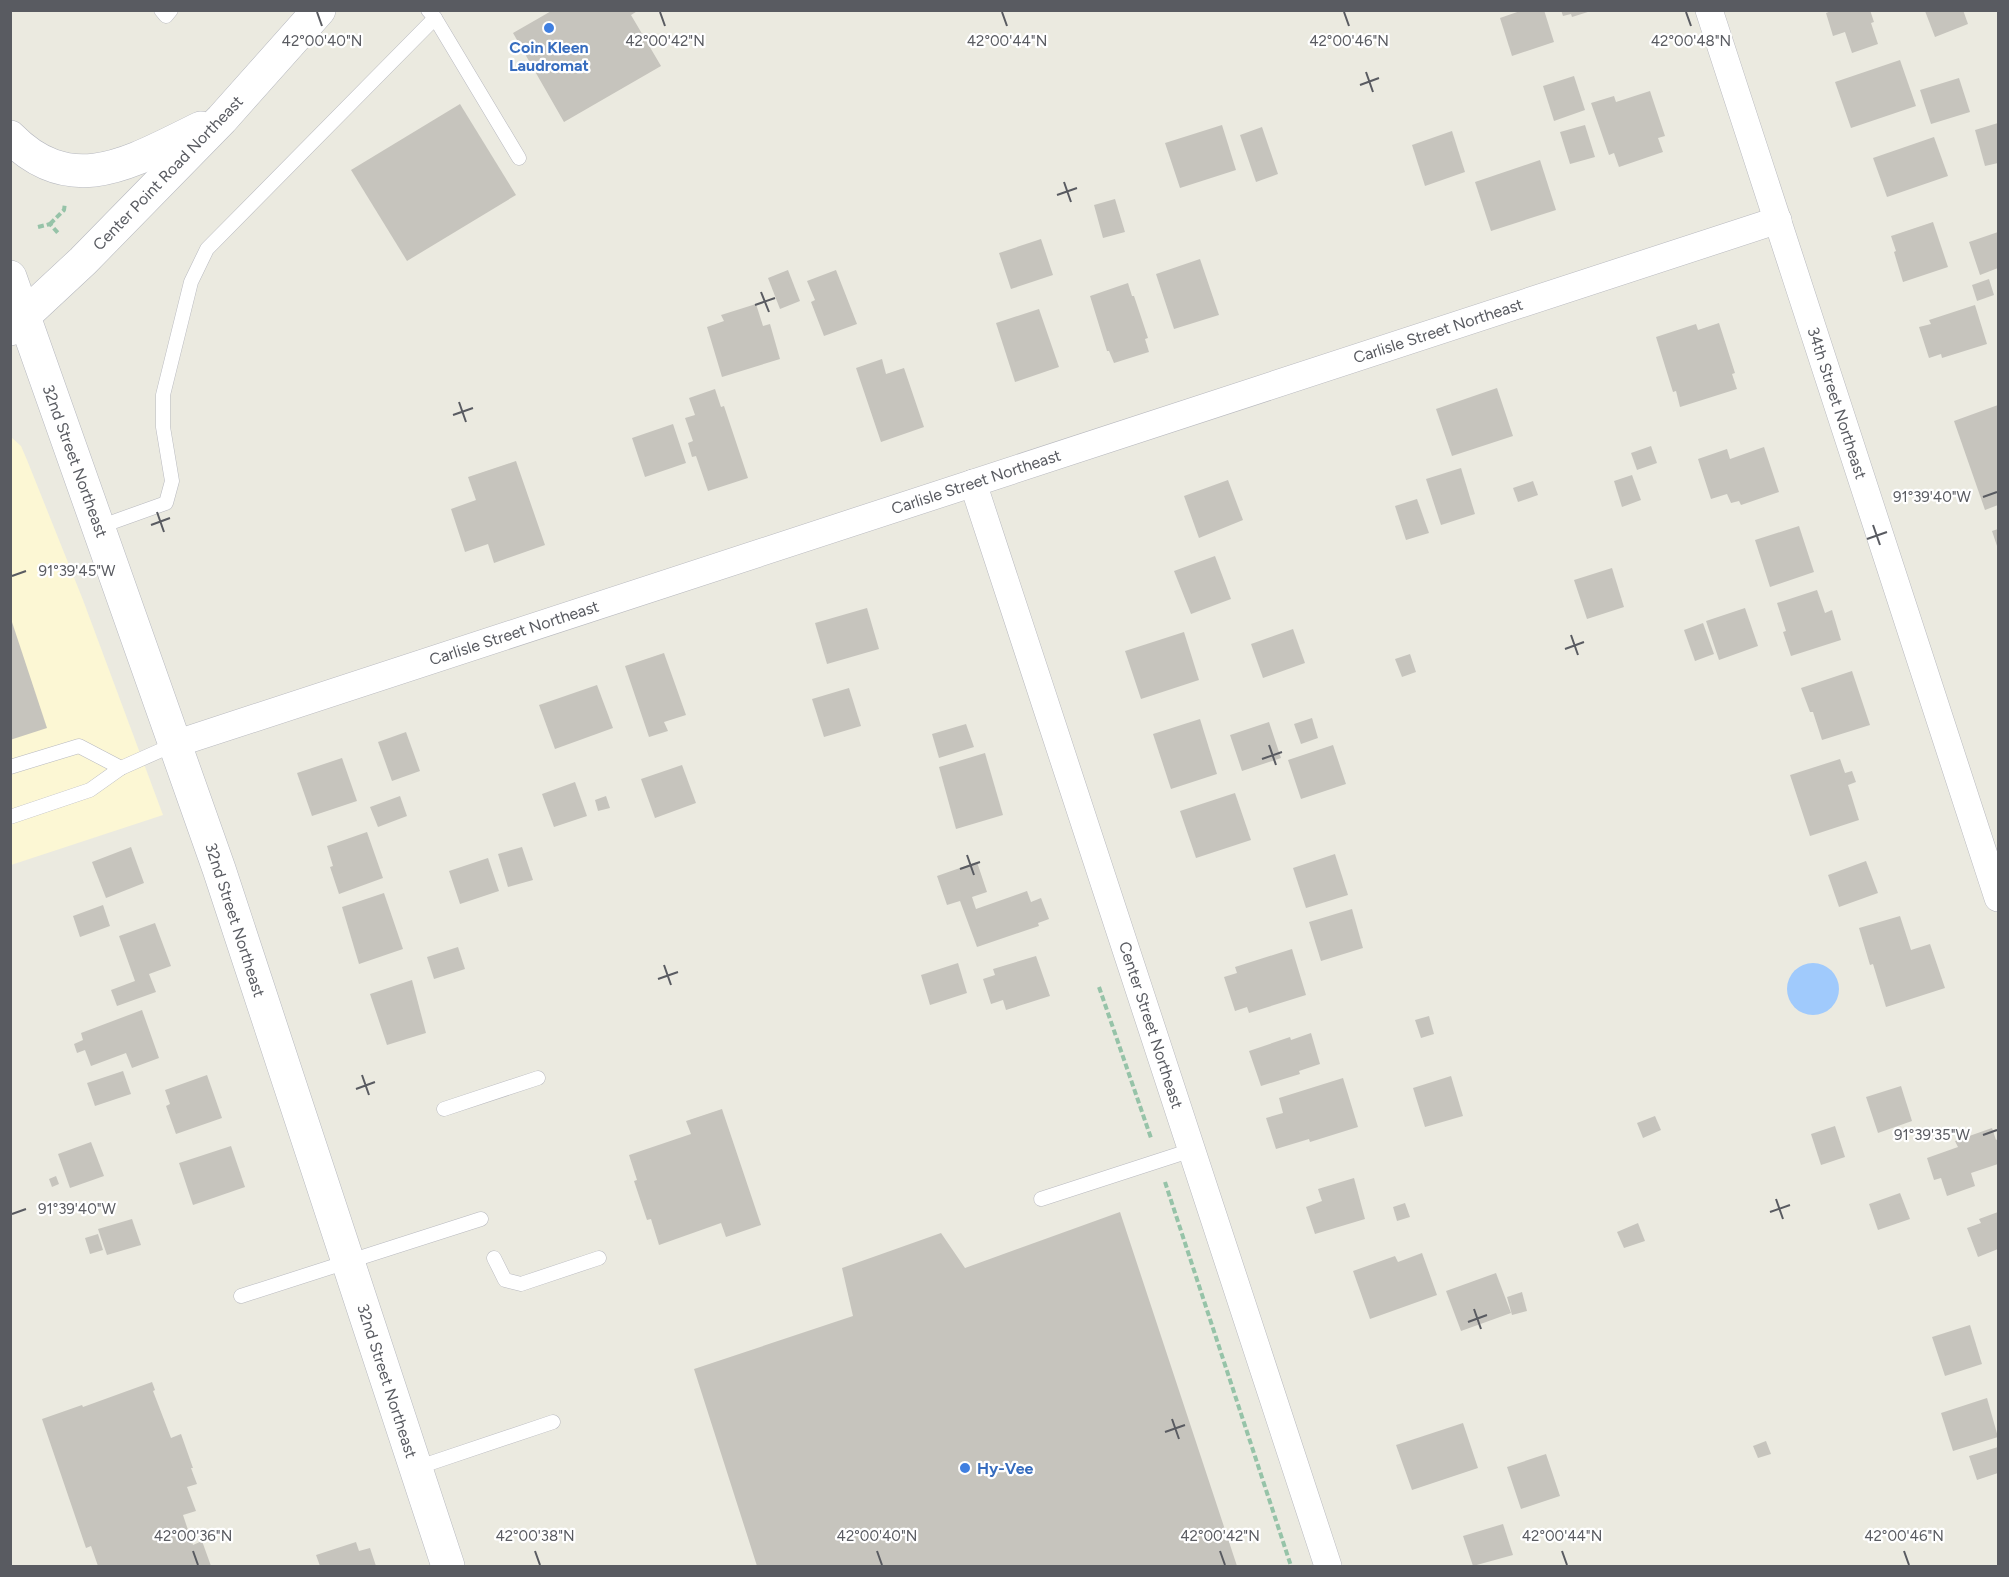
<svg xmlns="http://www.w3.org/2000/svg" width="2009" height="1577" viewBox="0 0 2009 1577" font-family="Figtree,sans-serif">
<style>
.commercial{fill:#fcf7d4}
.water{fill:#a0cafc}
.building{fill:#c6c4bd}
.lines{fill:none;stroke-linecap:round;stroke-linejoin:round}
.service-casing{stroke:#b8b9bf;stroke-width:15}
.minor-casing{stroke:#b8b9bf;stroke-width:28}
.secondary-casing{stroke:#b6b8bf;stroke-width:34}
.path{stroke:#96c3a8;stroke-width:4;stroke-dasharray:6 3;stroke-linecap:butt}
.service{stroke:#fff;stroke-width:14}
.minor{stroke:#fff;stroke-width:27}
.secondary{stroke:#fff;stroke-width:33}
.ticks{fill:none;stroke:#595b61;stroke-width:2}
.shop-dot{fill:#3f7fe0;stroke:#fff;stroke-width:2}
.labels{text-anchor:middle;dominant-baseline:central;stroke-width:4.5;stroke-linejoin:round;paint-order:stroke}
.shop-label{font-size:16px;font-weight:bold;fill:#366cbe;stroke:#fff}
.street-label{font-size:16px;fill:#595b61;stroke:#fff}
.ticks-label{font-size:15px;text-anchor:middle;fill:#595b61;stroke:#fff;stroke-width:4.5;stroke-linejoin:round;paint-order:stroke}
</style>
<rect width="100%" height="100%" fill="#ebeae0"/>
<polygon class="commercial" points="10,436 21,446 27,460 83,600 163,815 11,865"/>
<circle class="water" cx="1813" cy="989" r="26"/>
<g class="building">
<polygon points="553,10 639,10 631,15 661,66 564,122 513,33"/>
<polygon points="1523,10 1544,10 1554,42 1512,56 1500,18"/>
<polygon points="1561,10 1591,10 1591,11 1572,17 1571,14 1563,16"/>
<polygon points="1834,10 1870,10 1874,22 1871,23 1878,44 1852,53 1845,32 1833,36 1826,13"/>
<polygon points="1963,10 1968,24 1935,37 1925,11"/>
<polygon points="1900,60 1916,106 1851,128 1835,82"/>
<polygon points="1574,76 1585,110 1554,121 1543,86"/>
<polygon points="1959,78 1970,112 1931,124 1920,90"/>
<polygon points="1650,91 1665,136 1658,138 1663,152 1619,167 1614,153 1609,155 1591,103 1614,96 1616,102"/>
<polygon points="460,104 516,195 407,261 351,170"/>
<polygon points="1998,123 1998,163 1985,166 1975,130"/>
<polygon points="1222,125 1236,170 1180,188 1165,143"/>
<polygon points="1585,125 1595,157 1570,164 1560,132"/>
<polygon points="1262,127 1278,174 1256,182 1240,135"/>
<polygon points="1452,131 1465,172 1425,186 1412,145"/>
<polygon points="1934,137 1948,176 1887,197 1873,158"/>
<polygon points="1540,160 1556,210 1491,231 1475,182"/>
<polygon points="1115,199 1125,232 1103,238 1094,205"/>
<polygon points="1933,222 1948,267 1903,282 1894,252 1896,251 1891,236"/>
<polygon points="1998,232 1998,268 1980,275 1969,242"/>
<polygon points="1041,239 1053,275 1011,289 999,253"/>
<polygon points="1200,259 1219,315 1174,329 1156,274"/>
<polygon points="788,270 800,301 780,309 768,278"/>
<polygon points="836,270 857,324 824,336 811,302 815,300 807,281"/>
<polygon points="1989,279 1994,295 1977,301 1972,285"/>
<polygon points="1128,283 1132,296 1134,296 1148,338 1145,339 1149,352 1114,363 1109,351 1107,351 1090,296"/>
<polygon points="756,304 763,326 770,324 780,359 722,377 707,327 724,321 721,315"/>
<polygon points="1975,305 1987,344 1942,358 1941,354 1929,358 1919,327 1931,324 1929,320"/>
<polygon points="1039,309 1059,367 1015,382 996,323"/>
<polygon points="1719,323 1735,373 1732,374 1737,389 1680,407 1676,391 1673,392 1656,337 1696,324 1698,330"/>
<polygon points="882,359 886,374 904,368 924,427 881,442 856,368"/>
<polygon points="1497,388 1513,436 1452,456 1436,409"/>
<polygon points="715,389 721,407 724,406 748,478 708,491 696,456 692,457 688,443 693,441 685,418 695,415 689,398"/>
<polygon points="1998,405 1998,505 1985,510 1954,421"/>
<polygon points="673,424 686,463 645,477 632,438"/>
<polygon points="1651,446 1657,463 1637,470 1631,453"/>
<polygon points="1764,447 1779,492 1741,505 1739,501 1731,503 1727,494 1711,499 1698,459 1727,449 1730,459"/>
<polygon points="516,461 545,545 494,563 488,544 465,552 451,509 476,500 468,477"/>
<polygon points="1461,468 1475,514 1441,525 1426,479"/>
<polygon points="1632,475 1641,500 1622,507 1614,481"/>
<polygon points="1228,480 1243,520 1199,538 1184,496"/>
<polygon points="1533,481 1538,495 1518,502 1513,488"/>
<polygon points="1417,499 1429,533 1406,540 1395,506"/>
<polygon points="1799,526 1814,572 1770,587 1755,540"/>
<polygon points="1998,529 1998,549 1992,531"/>
<polygon points="1215,556 1231,599 1191,614 1174,571"/>
<polygon points="1612,568 1624,607 1587,619 1574,580"/>
<polygon points="1817,590 1825,613 1832,610 1841,640 1791,656 1783,632 1786,631 1777,603"/>
<polygon points="867,608 879,649 827,664 815,623"/>
<polygon points="1745,608 1758,646 1719,660 1706,621"/>
<polygon points="10,616 47,728 10,740"/>
<polygon points="1703,623 1714,654 1695,661 1684,630"/>
<polygon points="1293,629 1305,663 1263,678 1251,644"/>
<polygon points="1184,632 1199,680 1141,699 1125,651"/>
<polygon points="664,653 686,715 664,722 668,731 649,737 625,666"/>
<polygon points="1410,654 1416,672 1402,677 1395,659"/>
<polygon points="1852,671 1870,725 1822,740 1813,712 1810,712 1801,688"/>
<polygon points="597,685 613,728 555,749 539,705"/>
<polygon points="849,688 861,726 824,737 812,699"/>
<polygon points="1312,718 1318,738 1301,744 1294,724"/>
<polygon points="1200,719 1217,774 1171,789 1153,734"/>
<polygon points="1269,722 1281,758 1242,771 1230,735"/>
<polygon points="966,724 974,747 939,758 932,734"/>
<polygon points="406,732 420,771 392,781 378,742"/>
<polygon points="1333,745 1346,784 1301,799 1288,760"/>
<polygon points="985,753 1003,815 956,829 939,767"/>
<polygon points="342,758 357,801 312,816 297,773"/>
<polygon points="1840,759 1845,773 1852,771 1856,782 1848,785 1859,820 1810,836 1790,775"/>
<polygon points="682,765 696,803 655,818 641,779"/>
<polygon points="575,782 587,816 554,827 542,794"/>
<polygon points="1235,793 1251,840 1196,858 1180,811"/>
<polygon points="400,796 407,816 378,827 370,807"/>
<polygon points="606,796 610,808 598,811 595,800"/>
<polygon points="367,832 383,878 339,894 330,867 333,866 327,846"/>
<polygon points="131,847 144,883 106,898 92,862"/>
<polygon points="522,847 533,880 508,887 498,854"/>
<polygon points="1335,854 1348,895 1306,908 1293,868"/>
<polygon points="488,858 499,891 460,904 449,871"/>
<polygon points="1866,861 1878,893 1839,907 1828,875"/>
<polygon points="977,862 987,892 972,897 976,909 1027,891 1031,902 1041,898 1049,919 1038,923 1039,926 977,947 960,901 947,905 937,876"/>
<polygon points="384,893 403,949 359,964 342,907"/>
<polygon points="103,905 110,926 80,937 73,916"/>
<polygon points="1352,909 1363,948 1321,961 1309,922"/>
<polygon points="1900,916 1911,950 1930,944 1945,988 1886,1007 1873,964 1870,965 1859,928"/>
<polygon points="155,923 171,966 149,974 156,992 117,1006 111,990 135,981 119,936"/>
<polygon points="458,947 465,969 434,979 427,957"/>
<polygon points="1292,949 1306,995 1249,1013 1247,1007 1235,1011 1224,977 1237,973 1235,967"/>
<polygon points="1036,956 1050,996 1006,1010 1003,1000 991,1004 983,979 995,975 993,969"/>
<polygon points="958,963 967,993 930,1005 921,975"/>
<polygon points="412,980 426,1033 387,1045 370,994"/>
<polygon points="142,1010 159,1058 132,1068 126,1053 91,1066 85,1050 77,1053 74,1044 83,1040 81,1033"/>
<polygon points="1429,1016 1434,1034 1421,1038 1415,1020"/>
<polygon points="1311,1033 1320,1064 1299,1071 1300,1074 1261,1086 1249,1051 1290,1037 1291,1040"/>
<polygon points="123,1071 131,1094 95,1106 87,1083"/>
<polygon points="207,1075 222,1118 176,1134 166,1106 170,1104 165,1090"/>
<polygon points="1451,1076 1463,1116 1425,1127 1413,1088"/>
<polygon points="1343,1078 1358,1127 1310,1142 1309,1139 1276,1149 1266,1118 1283,1113 1279,1098"/>
<polygon points="1901,1086 1912,1121 1878,1133 1866,1097"/>
<polygon points="722,1109 761,1225 726,1237 721,1223 659,1245 651,1219 647,1220 634,1181 637,1180 629,1155 691,1134 686,1121"/>
<polygon points="1655,1116 1661,1130 1643,1138 1637,1123"/>
<polygon points="1835,1126 1845,1157 1821,1165 1811,1134"/>
<polygon points="1992,1128 1996,1140 1998,1139 1998,1164 1971,1173 1975,1186 1947,1196 1941,1178 1934,1180 1927,1158 1958,1147 1955,1141"/>
<polygon points="91,1142 104,1176 70,1188 58,1154"/>
<polygon points="231,1146 245,1187 193,1205 179,1163"/>
<polygon points="56,1176 59,1184 52,1187 49,1179"/>
<polygon points="1354,1178 1365,1219 1315,1234 1306,1207 1322,1201 1318,1189"/>
<polygon points="1900,1193 1910,1219 1878,1230 1869,1204"/>
<polygon points="1405,1203 1410,1217 1397,1221 1393,1207"/>
<polygon points="1120,1212 1237,1566 757,1566 694,1369 853,1316 842,1268 941,1233 965,1268"/>
<polygon points="1998,1212 1998,1249 1978,1257 1967,1228 1981,1223 1979,1219"/>
<polygon points="132,1219 141,1245 107,1255 98,1229"/>
<polygon points="1638,1223 1645,1241 1624,1248 1617,1232"/>
<polygon points="98,1234 103,1250 90,1254 85,1238"/>
<polygon points="1422,1253 1437,1295 1370,1319 1353,1271 1395,1256 1398,1262"/>
<polygon points="1496,1273 1511,1313 1461,1331 1446,1291"/>
<polygon points="1522,1292 1527,1311 1512,1315 1507,1297"/>
<polygon points="1970,1325 1982,1364 1945,1376 1932,1337"/>
<polygon points="152,1382 155,1390 153,1391 171,1438 181,1434 193,1468 191,1468 197,1484 187,1487 196,1511 183,1515 193,1545 202,1541 211,1566 98,1566 91,1546 86,1548 42,1419 82,1405 83,1407"/>
<polygon points="1987,1398 1998,1437 1953,1451 1941,1413"/>
<polygon points="1463,1423 1478,1468 1412,1490 1396,1445"/>
<polygon points="1766,1441 1771,1454 1758,1458 1753,1446"/>
<polygon points="1998,1447 1998,1473 1977,1480 1969,1456"/>
<polygon points="1546,1454 1560,1496 1521,1509 1507,1467"/>
<polygon points="1503,1524 1513,1555 1473,1566 1463,1536"/>
<polygon points="356,1542 359,1551 370,1548 376,1566 320,1566 316,1555"/>
</g>
<g class="lines">
<defs>
<g id="service">
<polyline points="161,10 166,16 171,10"/>
<polyline points="428,10 435,18 519,158"/>
<polyline points="99,527 166,503 172,481 163,427 163,395 191,282 207,249 435,18"/>
<polyline points="10,767 79,746 121,768"/>
<polyline points="10,817 90,790 121,768 175,744"/>
<polyline points="444,1109 538,1078"/>
<polyline points="1041,1199 1192,1150"/>
<polyline points="494,1258 505,1280 521,1284 599,1258"/>
<polyline points="241,1296 481,1219"/>
<polyline points="416,1468 553,1422"/>
</g>
<g id="minor">
<polyline points="1709,10 1998,898"/>
<polyline points="973,483 1328,1566"/>
<polyline points="175,744 1778,220"/>
</g>
<g id="secondary">
<path d="M 10,137 C 73,201 134,160 201,128"/>
<polyline points="10,277 219,869 448,1566"/>
<polyline points="10,329 83,261 222,119 319,10"/>
</g>
</defs>
<use href="#service" class="service-casing"/>
<use href="#minor" class="minor-casing"/>
<use href="#secondary" class="secondary-casing"/>
<g class="path">
<polyline points="50,224 64,210 65,203"/>
<polyline points="38,227 50,224 58,233"/>
<polyline points="1099,987 1151,1138"/>
<polyline points="1165,1182 1291,1566"/>
</g>
<use href="#service" class="service"/>
<use href="#minor" class="minor"/>
<use href="#secondary" class="secondary"/>
</g>
<path class="ticks" d="M 317,12 L 322,26M 660,12 L 665,26M 1002,12 L 1007,26M 1344,12 L 1349,26M 1686,12 L 1691,26M 1366,72 L 1373,92M 1360,85 L 1379,78M 1064,182 L 1071,202M 1057,195 L 1077,188M 761,292 L 769,312M 755,305 L 775,298M 459,402 L 466,422M 453,415 L 473,408M 1983,497 L 1997,492M 157,512 L 164,532M 151,525 L 170,518M 1873,525 L 1880,545M 1867,539 L 1887,532M 12,576 L 26,571M 1571,635 L 1578,655M 1565,649 L 1584,642M 1269,745 L 1276,765M 1262,759 L 1282,752M 967,855 L 974,875M 960,869 L 980,862M 664,965 L 671,985M 658,979 L 678,972M 362,1075 L 369,1095M 356,1089 L 375,1082M 1983,1135 L 1997,1130M 1776,1199 L 1783,1219M 1770,1212 L 1790,1205M 12,1214 L 26,1209M 1474,1309 L 1481,1329M 1468,1322 L 1487,1315M 1172,1419 L 1179,1439M 1165,1432 L 1185,1425M 193,1551 L 198,1565M 535,1551 L 540,1565M 877,1551 L 882,1565M 1220,1551 L 1225,1565M 1562,1551 L 1567,1565M 1904,1551 L 1909,1565"/>
<g class="shop-dot">
<circle cx="549" cy="28" r="6"/>
<circle cx="965" cy="1468" r="6"/>
</g>
<g class="labels">
<g class="shop-label">
<text x="549" y="47">Coin Kleen<tspan x="549" dy="18">Laudromat</tspan></text>
<text x="977" y="1468" text-anchor="start">Hy-Vee</text>
</g>
<g class="street-label">
<text transform="translate(168 173) rotate(-46)">Center Point Road Northeast</text>
<text transform="translate(1438 331) rotate(-18)">Carlisle Street Northeast</text>
<text transform="translate(1837 403) rotate(72)">34th Street Northeast</text>
<text transform="translate(75 461) rotate(70)">32nd Street Northeast</text>
<text transform="translate(976 482) rotate(-18)">Carlisle Street Northeast</text>
<text transform="translate(514 633) rotate(-18)">Carlisle Street Northeast</text>
<text transform="translate(235 920) rotate(72)">32nd Street Northeast</text>
<text transform="translate(1151 1025) rotate(72)">Center Street Northeast</text>
<text transform="translate(387 1381) rotate(72)">32nd Street Northeast</text>
</g>
</g>
<g class="ticks-label">
<text x="322" y="46">42°00'40"N</text>
<text x="665" y="46">42°00'42"N</text>
<text x="1007" y="46">42°00'44"N</text>
<text x="1349" y="46">42°00'46"N</text>
<text x="1691" y="46">42°00'48"N</text>
<text x="1932" y="502">91°39'40"W</text>
<text x="77" y="576">91°39'45"W</text>
<text x="1932" y="1140">91°39'35"W</text>
<text x="77" y="1214">91°39'40"W</text>
<text x="193" y="1541">42°00'36"N</text>
<text x="535" y="1541">42°00'38"N</text>
<text x="877" y="1541">42°00'40"N</text>
<text x="1220" y="1541">42°00'42"N</text>
<text x="1562" y="1541">42°00'44"N</text>
<text x="1904" y="1541">42°00'46"N</text>
</g>
<rect width="2009" height="1577" fill="none" stroke="#595b61" stroke-width="24"/>
</svg>
